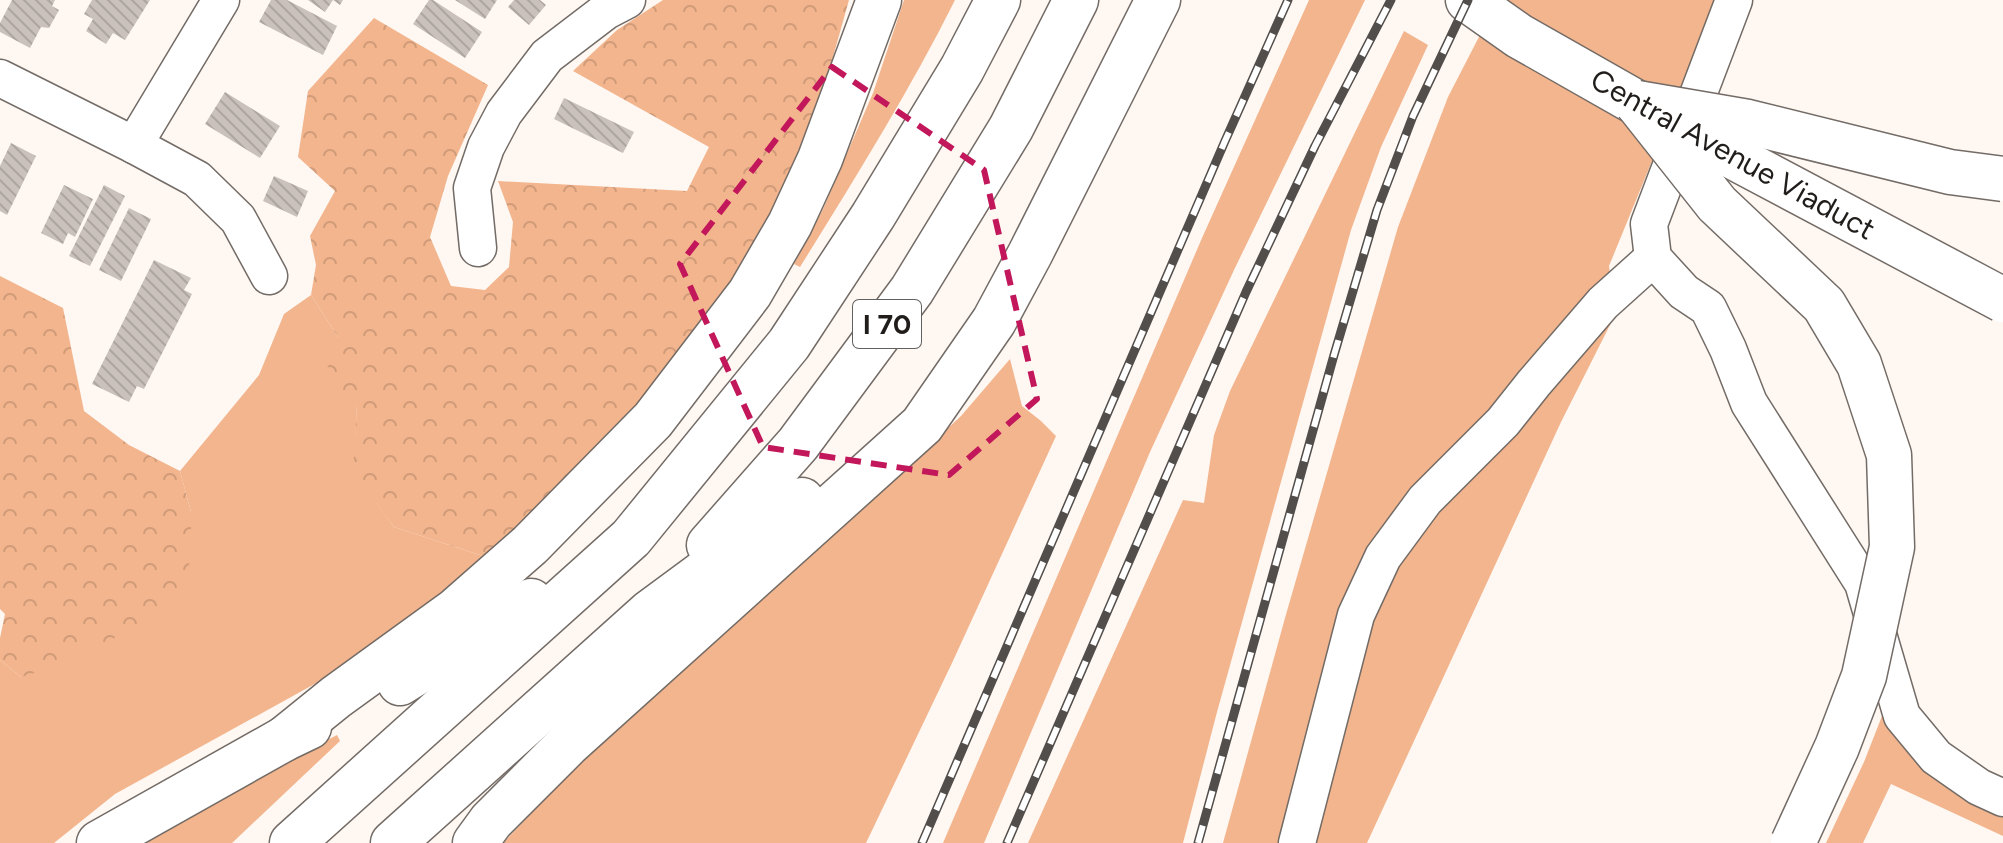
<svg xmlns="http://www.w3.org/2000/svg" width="2003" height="843" viewBox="0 0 2003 843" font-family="Figtree,sans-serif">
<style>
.green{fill:#f3b58d}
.forest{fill:url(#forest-crowns)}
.building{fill:url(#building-back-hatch)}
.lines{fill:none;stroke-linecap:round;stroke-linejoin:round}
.minor-casing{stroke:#736b66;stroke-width:39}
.major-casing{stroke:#736b66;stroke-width:47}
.highway-casing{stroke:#736b66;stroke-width:47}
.minor{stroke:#fff;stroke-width:36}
.major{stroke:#fff;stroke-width:44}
.highway{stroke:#fff;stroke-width:44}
.rail-casing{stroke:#524e4b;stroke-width:9}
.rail{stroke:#fff;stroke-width:6;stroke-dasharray:18;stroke-linecap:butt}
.major-bridge-casing{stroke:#736b66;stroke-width:47;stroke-linecap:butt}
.highway-bridge-casing{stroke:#736b66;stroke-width:47;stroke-linecap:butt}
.major-bridge{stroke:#fff;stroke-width:44}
.highway-bridge{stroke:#fff;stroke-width:44}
.marked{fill:none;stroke:#c2185b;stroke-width:6;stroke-dasharray:16 10;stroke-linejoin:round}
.labels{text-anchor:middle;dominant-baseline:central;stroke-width:6;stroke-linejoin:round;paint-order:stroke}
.shield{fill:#fff;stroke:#63615f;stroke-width:2}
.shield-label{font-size:28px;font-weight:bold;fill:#201d1b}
.street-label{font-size:30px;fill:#201d1b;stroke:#fff}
</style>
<defs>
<pattern id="forest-crowns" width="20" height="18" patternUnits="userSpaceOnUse" patternTransform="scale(2)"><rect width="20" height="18" fill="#f3b58d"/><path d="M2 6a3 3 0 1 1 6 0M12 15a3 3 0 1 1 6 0" fill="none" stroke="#d09b79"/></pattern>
<pattern id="building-back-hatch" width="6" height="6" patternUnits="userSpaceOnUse" patternTransform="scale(2)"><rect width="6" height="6" fill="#cac1bc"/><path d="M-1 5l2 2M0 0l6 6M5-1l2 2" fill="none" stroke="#ada5a1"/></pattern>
</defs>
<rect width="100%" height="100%" fill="#fef7f2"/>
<g class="green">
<path d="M 904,0 L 955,0 C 909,92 854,180 800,267 L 794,264 L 823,209 L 873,93 Z"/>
<polygon points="1309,0 1365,0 1234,270 1150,452 984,843 943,843 1202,238"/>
<polygon points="1498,0 1718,0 1609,266 1615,315 1561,422 1367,843 1223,843 1285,618 1398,227 1448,97"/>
<polygon points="1404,31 1428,45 1381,147 1351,230 1217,712 1183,843 1028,843 1183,500 1204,503 1214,435 1230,391"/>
<polygon points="311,295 338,337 357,405 354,472 394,527 495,560 388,639 320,681 115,794 54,843 0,843 0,660 21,677 191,512 180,471 259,375 284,314"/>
<polygon points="1010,359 1022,406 1041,421 1056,436 952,663 866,843 503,843 571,771 904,469 961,416"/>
<polygon points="1882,716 1918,755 2003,812 2003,836 1891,784 1863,843 1826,843 1864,762"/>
<polygon points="337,735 340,741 232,843 143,843 187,814"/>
</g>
<g class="forest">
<polygon points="663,0 849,0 813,128 778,212 691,352 495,560 394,527 353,472 357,405 322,384 338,337 311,295 316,265 310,236 335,191 298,157 308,91 374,18 488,85 448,176 430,237 451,286 485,290 509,267 513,222 498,181 687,191 709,147 573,71 617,30"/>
<polygon points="0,276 63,308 84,411 129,445 180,471 191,512 191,560 176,593 140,625 61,665 21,677 0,660 0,638 5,614 0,609"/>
</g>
<g class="building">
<polygon points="12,0 55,0 52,6 59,10 49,28 41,27 30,48 0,32 0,23"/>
<polygon points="92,0 150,0 125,40 113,33 106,44 86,31 93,19 84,14"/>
<polygon points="271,0 287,0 337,26 323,55 259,22"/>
<polygon points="308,0 343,0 340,5 333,0 325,12"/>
<polygon points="429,0 433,0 482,32 465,58 413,24"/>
<polygon points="455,0 497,0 485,19"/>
<polygon points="514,0 540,0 546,5 529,25 508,7"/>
<polygon points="225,92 280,126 260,158 205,124"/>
<polygon points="564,98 634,132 623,153 554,119"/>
<polygon points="11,143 36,156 7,215 0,211 0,166"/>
<polygon points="274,176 308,191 297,217 263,201"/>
<polygon points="64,185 93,199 75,237 68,233 63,244 41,233"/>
<polygon points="104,185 125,196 90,266 69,256"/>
<polygon points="129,208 151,219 121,281 99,270"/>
<polygon points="154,260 191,278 184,290 192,294 144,389 137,386 129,402 92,384"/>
</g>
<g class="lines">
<defs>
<g id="minor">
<polyline points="1734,0 1649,224 1653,258 1684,292 1708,308 1728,349 1749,403 1863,583 1902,716 1936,757 1979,787 2003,798"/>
<polyline points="0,78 134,145 197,179 238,219 269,276"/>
<polyline points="134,145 221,0"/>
<polyline points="478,248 472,188 486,147 504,113 547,56 606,11 627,0"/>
<polyline points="1297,843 1356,615 1383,557 1425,500 1503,422 1534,383 1603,303 1653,258"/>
</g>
<polyline id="major" points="1468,0 1519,36 1637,103"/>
<g id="highway">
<polyline points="709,545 798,444 912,290 1011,128 1076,0"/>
<polyline points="400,683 531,601"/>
<polyline points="284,739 336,697 456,610 530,545 653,420 750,293 790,224 820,159 879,0"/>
<polyline points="99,843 284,739 309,727"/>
<polyline points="292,843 631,538 789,344 873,216 962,69 998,0"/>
<polyline points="393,843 649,613 802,500"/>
<polyline points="475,843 491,821 568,744 922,425 994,321 1030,254 1158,0"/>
</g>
</defs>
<use href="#minor" class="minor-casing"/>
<use href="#major" class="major-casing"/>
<use href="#highway" class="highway-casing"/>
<use href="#minor" class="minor"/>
<use href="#major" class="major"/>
<use href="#highway" class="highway"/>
<defs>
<g id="rail">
<polyline points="922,843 1225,141 1288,0"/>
<polyline points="1007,843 1246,292 1315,146 1391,0"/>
<polyline points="1198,843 1334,355 1377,210 1413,116 1468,0"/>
</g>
</defs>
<use href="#rail" class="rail-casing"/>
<use href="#rail" class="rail"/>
<defs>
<polyline id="major-bridge" points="1643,106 1726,153 2003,300"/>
<g id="highway-bridge">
<polyline points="1637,103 1717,204 1824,305 1859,364 1889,455 1892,547 1864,676 1837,747 1793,843"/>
<polyline points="1637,103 1748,122 1950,172 2003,179"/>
</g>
</defs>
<use href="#major-bridge" class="major-bridge-casing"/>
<use href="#highway-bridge" class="highway-bridge-casing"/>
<use href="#major-bridge" class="major-bridge"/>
<use href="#highway-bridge" class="highway-bridge"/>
</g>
<path class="marked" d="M 832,67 L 984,170 L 1037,399 L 949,475 L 763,447 L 680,264 Z"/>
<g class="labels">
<rect class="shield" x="853" y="300" width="68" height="48" rx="6"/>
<g class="shield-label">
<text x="887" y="324">I 70</text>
</g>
<g class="street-label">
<text transform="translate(1733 154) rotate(29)">Central Avenue Viaduct</text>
</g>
</g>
</svg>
